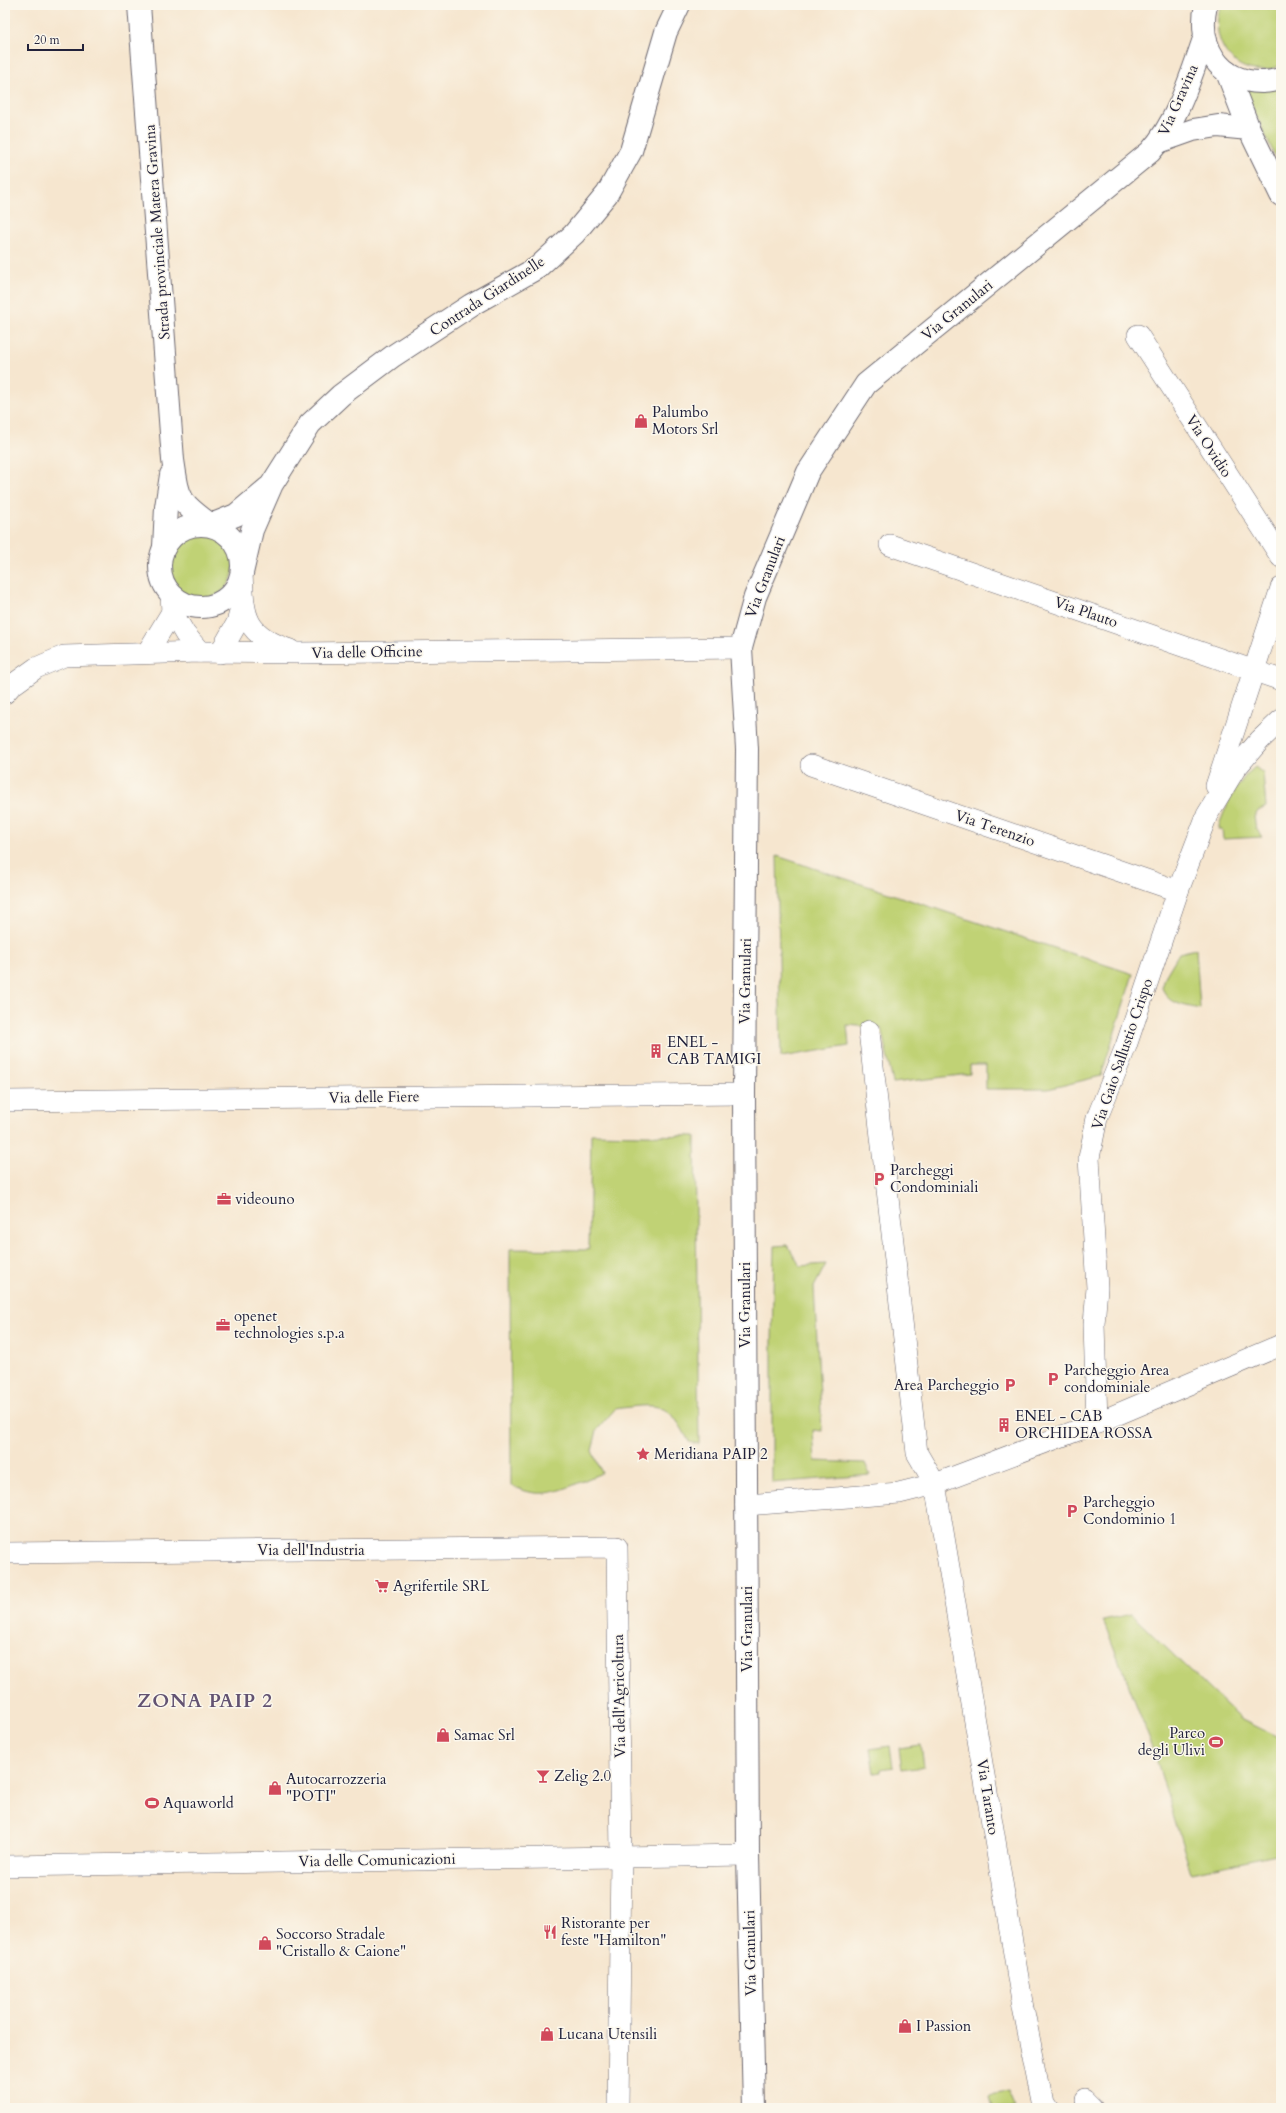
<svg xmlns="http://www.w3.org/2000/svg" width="1286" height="2113" viewBox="0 0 1286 2113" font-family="Cardo,serif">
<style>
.green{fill:#c0d275;stroke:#717a58}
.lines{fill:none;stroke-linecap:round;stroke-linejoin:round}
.street-casing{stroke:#6c676f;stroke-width:22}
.secondary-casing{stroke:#6c676f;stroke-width:24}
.street{stroke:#fff;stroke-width:21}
.secondary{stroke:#fff;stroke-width:22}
.labels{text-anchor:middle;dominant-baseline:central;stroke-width:3;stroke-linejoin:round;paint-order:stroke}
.street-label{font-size:15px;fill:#22223b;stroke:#fbf7ec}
.poi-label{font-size:15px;fill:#22223b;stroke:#fbf7ec;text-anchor:start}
.district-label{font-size:19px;font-weight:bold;letter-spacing:1px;fill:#635372;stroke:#fbf7ec}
</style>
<rect width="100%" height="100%" fill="#fbf7ec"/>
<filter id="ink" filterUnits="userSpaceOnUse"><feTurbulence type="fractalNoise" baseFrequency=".025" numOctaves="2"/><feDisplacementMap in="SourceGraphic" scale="8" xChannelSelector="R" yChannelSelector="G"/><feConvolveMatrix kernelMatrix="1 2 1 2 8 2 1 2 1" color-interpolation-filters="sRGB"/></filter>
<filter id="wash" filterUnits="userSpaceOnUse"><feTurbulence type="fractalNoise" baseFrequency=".012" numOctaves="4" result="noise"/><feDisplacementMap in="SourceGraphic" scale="16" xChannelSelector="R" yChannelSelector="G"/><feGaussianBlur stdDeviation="0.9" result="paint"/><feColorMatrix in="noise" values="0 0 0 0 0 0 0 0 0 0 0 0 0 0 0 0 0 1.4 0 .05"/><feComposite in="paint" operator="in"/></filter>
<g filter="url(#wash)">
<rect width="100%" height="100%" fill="#f6e6cf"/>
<g class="green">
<path d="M 1221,5 L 1281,5 L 1281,65 C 1241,85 1206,45 1221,5 Z"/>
<polygon points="1281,88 1281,169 1244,89"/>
<circle cx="201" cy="566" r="33"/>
<path d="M 1255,767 L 1263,773 L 1266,807 L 1258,811 L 1254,817 L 1256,828 L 1262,837 L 1223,839 L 1222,829 L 1218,829 C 1224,809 1237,781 1255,767 Z"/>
<polygon points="777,856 1133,974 1101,1076 1048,1089 986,1089 986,1065 970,1065 970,1074 893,1083 881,1028 847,1025 849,1046 781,1057"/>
<path d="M 1196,949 L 1200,1009 C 1183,1005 1170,1005 1162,988 L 1166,975 L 1179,953 Z"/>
<path d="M 591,1134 L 695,1136 L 699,1444 L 689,1442 C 669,1401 658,1403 615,1409 L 597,1430 L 592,1451 L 602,1473 C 568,1486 546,1504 511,1485 L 510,1249 L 589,1250 Z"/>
<polygon points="788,1245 800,1266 826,1264 814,1287 822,1431 813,1430 815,1461 865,1463 870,1475 772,1483 772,1343 774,1246"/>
<polygon points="1131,1614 1240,1719 1281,1739 1281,1854 1191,1873 1152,1745 1103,1620"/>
<polygon points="921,1745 924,1767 902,1770 899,1748"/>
<polygon points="890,1746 893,1767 881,1769 881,1772 874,1773 870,1749"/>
<polygon points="1008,2092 1015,2108 993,2108 990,2095"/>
</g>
</g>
<g filter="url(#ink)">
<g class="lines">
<defs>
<g id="street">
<polyline points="1138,335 1281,557"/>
<polyline points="890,545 1281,680"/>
<path d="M 242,573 C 244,617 244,634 290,650"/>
<polyline points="171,594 172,612 185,634 200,652"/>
<polyline points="147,653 172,612"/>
<polyline points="220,653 237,623 243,601"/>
<polyline points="5,693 11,686 36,668 64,656 200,652 300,653 741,648"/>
<polyline points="811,765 1178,891"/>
<polyline points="1216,786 1281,588"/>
<polyline points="869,1031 917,1453 935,1484 1023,2007 1042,2102 1046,2108"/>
<polyline points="5,1101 744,1094"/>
<polyline points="1097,1423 1094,1324 1097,1288 1089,1158 1097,1118 1126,1046 1178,891 1207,815 1235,769 1260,740 1281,720"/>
<polyline points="746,1505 899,1493 935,1484 1097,1423 1281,1345"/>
<polyline points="5,1553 617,1547 621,1857 618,2108"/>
<polyline points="5,1866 748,1855"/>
<polyline points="1085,2100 1093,2108"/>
</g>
<g id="secondary">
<path d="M 139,5 L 173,460 C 179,500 178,501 211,525 L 236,515 L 268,488"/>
<path d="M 1206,5 C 1197,45 1218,83 1263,82 C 1269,82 1275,80 1281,79"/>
<polyline points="1227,72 1249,129 1281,195"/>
<polyline points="1159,142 1193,130 1218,126 1249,129"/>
<circle cx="201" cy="566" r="41"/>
<polyline points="164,547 166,507 171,475"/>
<polyline points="242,573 252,530 272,484 310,424 341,395 393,356 471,305 537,268 574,234 607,194 631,151 666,32 679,5"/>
<path d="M 754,2108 L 748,1855 L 744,1094 L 747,749 L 741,648 L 755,597 L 808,472 L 866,384 L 1150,152 C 1177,123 1191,76 1204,39"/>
</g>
</defs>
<use href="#street" class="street-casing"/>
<use href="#secondary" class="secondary-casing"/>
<use href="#street" class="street"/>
<use href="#secondary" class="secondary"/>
</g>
</g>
<defs>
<symbol id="shop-bare" viewBox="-9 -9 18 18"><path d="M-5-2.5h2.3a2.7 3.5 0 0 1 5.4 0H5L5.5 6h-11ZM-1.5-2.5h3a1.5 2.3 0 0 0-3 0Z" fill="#d1495b" stroke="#fbf7ec" stroke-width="2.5" paint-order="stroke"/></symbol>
<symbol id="building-bare" viewBox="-9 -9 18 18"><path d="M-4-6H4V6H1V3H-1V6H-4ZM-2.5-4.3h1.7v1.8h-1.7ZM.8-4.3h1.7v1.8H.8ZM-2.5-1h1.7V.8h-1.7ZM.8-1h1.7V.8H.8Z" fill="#d1495b" stroke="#fbf7ec" stroke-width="2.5" paint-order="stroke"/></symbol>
<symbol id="parking-bare" viewBox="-9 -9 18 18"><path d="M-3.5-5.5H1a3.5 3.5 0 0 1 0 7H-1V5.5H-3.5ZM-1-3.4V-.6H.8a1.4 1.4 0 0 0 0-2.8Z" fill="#d1495b" stroke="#fbf7ec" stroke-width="2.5" paint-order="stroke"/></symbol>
<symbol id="office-bare" viewBox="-9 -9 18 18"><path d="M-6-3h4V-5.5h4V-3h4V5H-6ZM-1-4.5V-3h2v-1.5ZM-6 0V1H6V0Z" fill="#d1495b" stroke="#fbf7ec" stroke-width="2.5" paint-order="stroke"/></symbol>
<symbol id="sight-bare" viewBox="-9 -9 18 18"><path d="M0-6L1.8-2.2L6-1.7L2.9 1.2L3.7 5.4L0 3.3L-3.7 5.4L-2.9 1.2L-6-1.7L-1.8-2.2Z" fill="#d1495b" stroke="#fbf7ec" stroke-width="2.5" paint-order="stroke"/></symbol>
<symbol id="supermarket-bare" viewBox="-9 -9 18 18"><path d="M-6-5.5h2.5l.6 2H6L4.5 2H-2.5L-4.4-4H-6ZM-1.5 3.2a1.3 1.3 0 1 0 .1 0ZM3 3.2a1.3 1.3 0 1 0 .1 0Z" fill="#d1495b" stroke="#fbf7ec" stroke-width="2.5" paint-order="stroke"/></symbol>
<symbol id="stadium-bare" viewBox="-9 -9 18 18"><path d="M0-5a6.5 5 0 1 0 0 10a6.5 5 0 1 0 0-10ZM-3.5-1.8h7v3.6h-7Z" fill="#d1495b" stroke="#fbf7ec" stroke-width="2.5" paint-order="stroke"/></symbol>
<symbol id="bar-bare" viewBox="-9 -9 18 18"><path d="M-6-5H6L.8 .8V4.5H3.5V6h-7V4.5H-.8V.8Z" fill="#d1495b" stroke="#fbf7ec" stroke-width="2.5" paint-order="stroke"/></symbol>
<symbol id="restaurant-bare" viewBox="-9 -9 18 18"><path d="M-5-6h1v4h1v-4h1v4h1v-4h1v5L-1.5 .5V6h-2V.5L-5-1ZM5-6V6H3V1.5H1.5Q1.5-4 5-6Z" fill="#d1495b" stroke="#fbf7ec" stroke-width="2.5" paint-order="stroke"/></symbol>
</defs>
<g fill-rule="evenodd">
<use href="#shop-bare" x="631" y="411" width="20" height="20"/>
<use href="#building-bare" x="646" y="1041" width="20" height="20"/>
<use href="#parking-bare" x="869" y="1169" width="20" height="20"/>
<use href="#office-bare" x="214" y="1189" width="20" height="20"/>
<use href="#office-bare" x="213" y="1315" width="20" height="20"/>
<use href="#parking-bare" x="1043" y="1369" width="20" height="20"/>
<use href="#parking-bare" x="1000" y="1375" width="20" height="20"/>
<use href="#building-bare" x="994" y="1415" width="20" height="20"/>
<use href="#sight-bare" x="633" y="1444" width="20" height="20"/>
<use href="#parking-bare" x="1062" y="1501" width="20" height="20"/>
<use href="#supermarket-bare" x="372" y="1576" width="20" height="20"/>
<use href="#shop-bare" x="433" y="1725" width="20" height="20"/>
<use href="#stadium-bare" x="1206" y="1732" width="20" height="20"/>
<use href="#bar-bare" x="533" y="1766" width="20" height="20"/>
<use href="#shop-bare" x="265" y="1778" width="20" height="20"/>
<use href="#stadium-bare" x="142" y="1793" width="20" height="20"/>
<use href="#restaurant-bare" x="540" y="1922" width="20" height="20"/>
<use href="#shop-bare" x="255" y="1933" width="20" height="20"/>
<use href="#shop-bare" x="895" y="2016" width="20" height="20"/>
<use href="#shop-bare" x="537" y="2024" width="20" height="20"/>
</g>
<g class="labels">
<g class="street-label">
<text transform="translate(1178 100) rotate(-66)">Via Gravina</text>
<text transform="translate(157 232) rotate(-94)">Strada provinciale Matera Gravina</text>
<text transform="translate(487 296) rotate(-33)">Contrada Giardinelle</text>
<text transform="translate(957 310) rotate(-39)">Via Granulari</text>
<text transform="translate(1209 446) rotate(57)">Via Ovidio</text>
<text transform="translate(765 577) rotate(-69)">Via Granulari</text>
<text transform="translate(1086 612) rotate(19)">Via Plauto</text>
<text transform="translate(367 652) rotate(-1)">Via delle Officine</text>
<text transform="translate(995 828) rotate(19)">Via Terenzio</text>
<text transform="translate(745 981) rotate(-89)">Via Granulari</text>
<text transform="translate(1122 1054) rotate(-71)">Via Gaio Sallustio Crispo</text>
<text transform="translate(374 1097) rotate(-1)">Via delle Fiere</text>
<text transform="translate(745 1305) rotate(-90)">Via Granulari</text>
<text x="311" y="1550">Via dell'Industria</text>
<text transform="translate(747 1629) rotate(-90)">Via Granulari</text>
<text transform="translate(619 1696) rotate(-91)">Via dell'Agricoltura</text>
<text transform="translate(988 1797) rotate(81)">Via Taranto</text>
<text transform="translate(377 1860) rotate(-1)">Via delle Comunicazioni</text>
<text transform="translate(750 1953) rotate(-91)">Via Granulari</text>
</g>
<g class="poi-label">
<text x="652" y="412">Palumbo<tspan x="652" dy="17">Motors Srl</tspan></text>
<text x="667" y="1042">ENEL -<tspan x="667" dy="17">CAB TAMIGI</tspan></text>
<text x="890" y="1170">Parcheggi<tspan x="890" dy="17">Condominiali</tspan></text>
<text x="235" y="1199">videouno</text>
<text x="234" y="1316">openet<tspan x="234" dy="17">technologies s.p.a</tspan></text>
<text x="1064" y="1370">Parcheggio Area<tspan x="1064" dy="17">condominiale</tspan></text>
<text x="999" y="1385" text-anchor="end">Area Parcheggio</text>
<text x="1015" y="1416">ENEL - CAB<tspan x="1015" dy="17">ORCHIDEA ROSSA</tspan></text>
<text x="654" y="1454">Meridiana PAIP 2</text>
<text x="1083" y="1502">Parcheggio<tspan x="1083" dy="17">Condominio 1</tspan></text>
<text x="393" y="1586">Agrifertile SRL</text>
<text x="1205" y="1733" text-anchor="end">Parco<tspan x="1205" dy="17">degli Ulivi</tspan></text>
<text x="454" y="1735">Samac Srl</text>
<text x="554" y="1776">Zelig 2.0</text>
<text x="286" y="1779">Autocarrozzeria<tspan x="286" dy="17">"POTI"</tspan></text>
<text x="163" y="1803">Aquaworld</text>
<text x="561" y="1923">Ristorante per<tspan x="561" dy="17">feste "Hamilton"</tspan></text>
<text x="276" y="1934">Soccorso Stradale<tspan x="276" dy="17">"Cristallo &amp; Caione"</tspan></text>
<text x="916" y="2026">I Passion</text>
<text x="558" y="2034">Lucana Utensili</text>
</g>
<g class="district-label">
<text x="205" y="1701">ZONA PAIP 2</text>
</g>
</g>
<rect width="1286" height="2113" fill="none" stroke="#fbf7ec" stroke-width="20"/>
<path d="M28 44v6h55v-6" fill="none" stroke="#22223b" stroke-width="2"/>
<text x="34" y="44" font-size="12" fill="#22223b" stroke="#fbf7ec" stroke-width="3" paint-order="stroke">20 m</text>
</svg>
